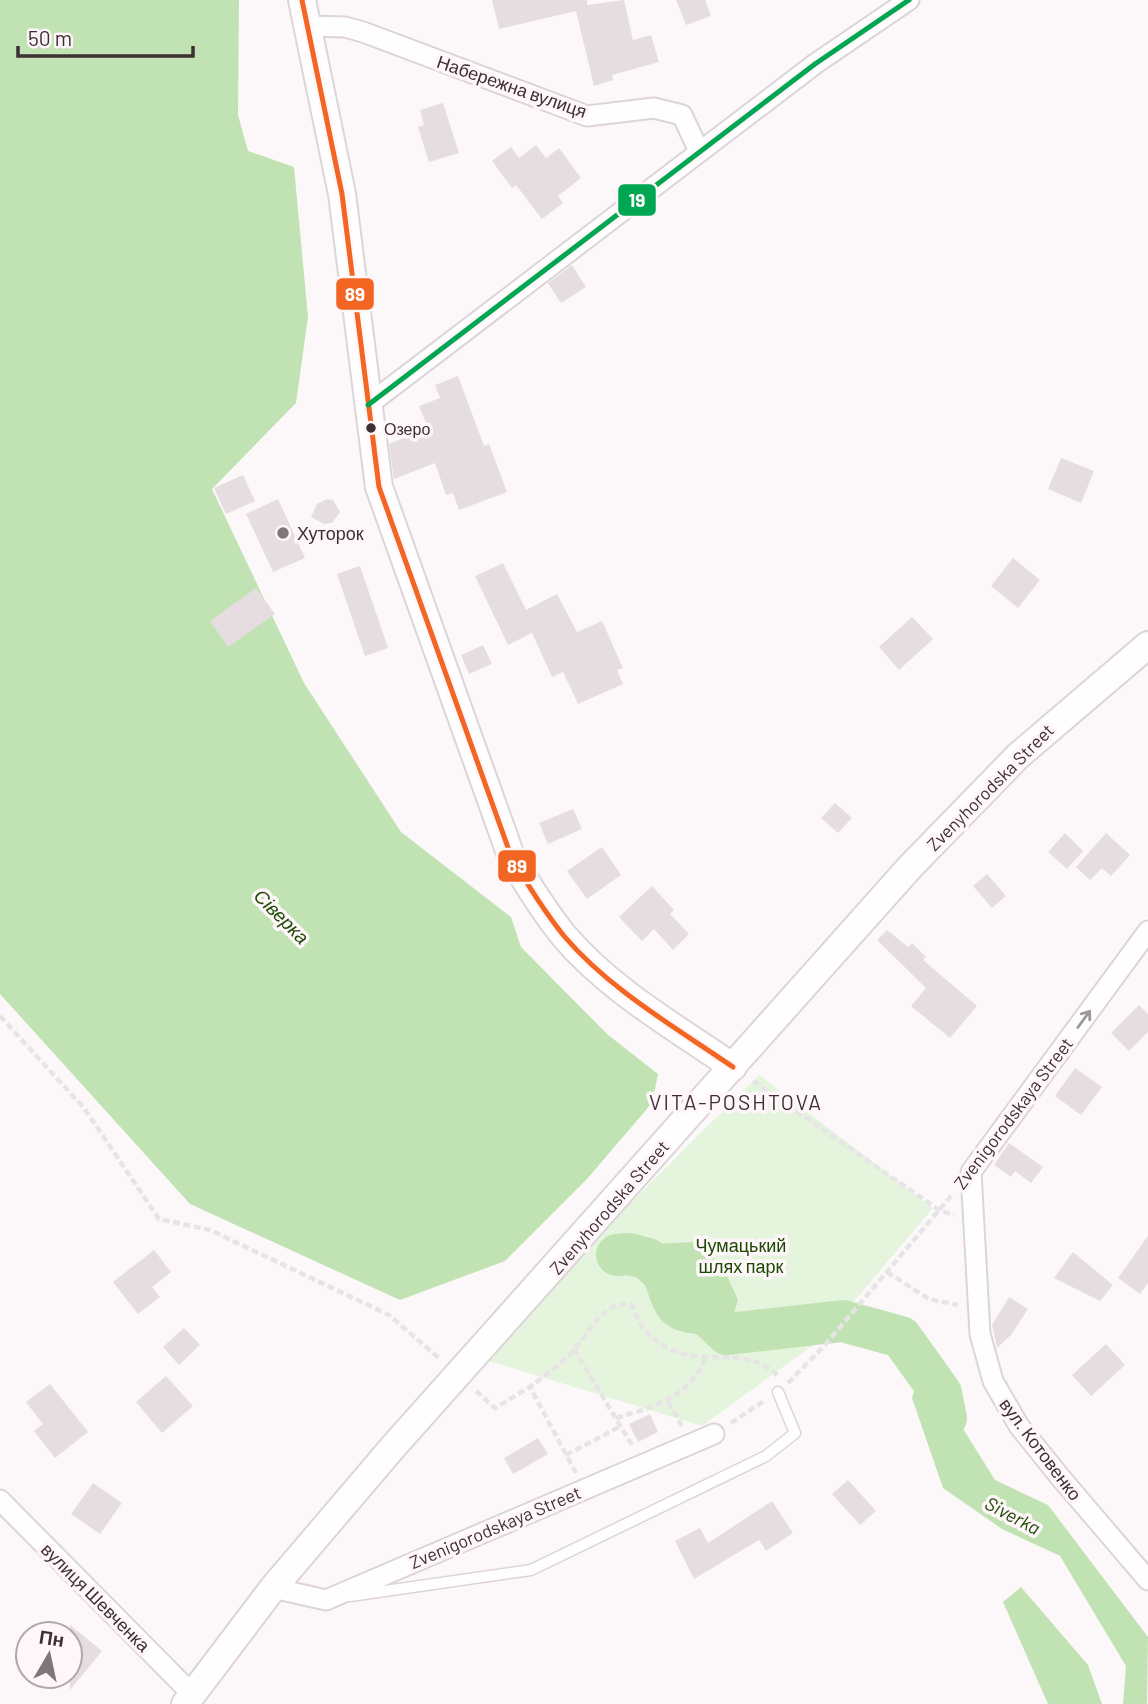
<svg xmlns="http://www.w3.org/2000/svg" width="1148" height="1704" viewBox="0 0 1148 1704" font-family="Barlow,sans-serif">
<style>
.green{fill:#e5f4dd}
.water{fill:#c1e3b4}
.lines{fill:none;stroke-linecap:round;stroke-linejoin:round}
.river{stroke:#c1e3b4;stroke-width:42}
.building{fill:#e6dde1}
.lane-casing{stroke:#ddd4d8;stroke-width:13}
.street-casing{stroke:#ddd4d8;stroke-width:23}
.secondary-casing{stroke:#ddd4d8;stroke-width:30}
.path{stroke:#e6e4e5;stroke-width:4.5;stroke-dasharray:7 3.5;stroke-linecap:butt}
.lane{stroke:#fffefe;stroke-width:10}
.street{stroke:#fffefe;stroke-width:19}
.secondary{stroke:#fffefe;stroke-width:26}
.bus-1-casing{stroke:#fef6f9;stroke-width:10}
.bus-2-casing{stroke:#fef6f9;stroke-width:10}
.bus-1{stroke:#f26522;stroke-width:5}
.bus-2{stroke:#00a651;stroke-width:5}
.oneway{stroke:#9e969a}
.bus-dot{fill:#3e2f35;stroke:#fef6f9;stroke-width:2.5}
.poi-dot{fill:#80757a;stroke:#fef6f9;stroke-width:2.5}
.labels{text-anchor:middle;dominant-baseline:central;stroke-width:7;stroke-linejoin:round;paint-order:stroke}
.bus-label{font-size:16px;fill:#3e2f35;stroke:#fef6f9;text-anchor:start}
.street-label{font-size:18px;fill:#3e2f35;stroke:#fef6f9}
.poi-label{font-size:18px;fill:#3e2f35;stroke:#fef6f9;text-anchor:start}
.park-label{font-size:18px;fill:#1b4901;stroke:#fef6f9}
.water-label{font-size:19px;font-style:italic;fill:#1c4a03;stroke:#fef6f9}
.quarter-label{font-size:21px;letter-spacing:2px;fill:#3e2f35;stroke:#fef6f9}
.line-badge{stroke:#fef6f9;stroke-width:2.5}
.badge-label{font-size:19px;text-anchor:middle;font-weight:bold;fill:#fff}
</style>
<rect width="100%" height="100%" fill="#fcf8fa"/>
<polygon class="green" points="759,1075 933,1208 823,1338 702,1426 476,1357"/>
<g class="water">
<polygon points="0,0 239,0 238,115 248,151 294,167 308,317 296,403 212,489 304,683 401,832 511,917 521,947 607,1034 658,1074 652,1103 587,1179 505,1261 400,1300 190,1204 0,994"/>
<path d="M 693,1242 L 722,1265 L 738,1300 L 727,1334 C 707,1336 672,1336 659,1317 C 651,1306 647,1289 642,1276 L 654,1244 Z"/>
<polygon points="940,1358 962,1402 955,1416 995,1480 1048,1505 1148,1637 1147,1704 1123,1704 1126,1666 1060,1556 1002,1529 943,1488 912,1398 924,1362"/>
<polygon points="1021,1587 1088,1665 1102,1704 1048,1704 1003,1602"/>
</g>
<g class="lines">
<polyline class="river" points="617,1255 629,1254 648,1259 727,1334 843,1321 901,1337 941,1393 946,1418"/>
</g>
<g class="building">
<polygon points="492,0 587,0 587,5 624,0 633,40 651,35 659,62 612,75 613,80 594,86 576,11 499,29"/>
<polygon points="676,0 705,0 711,16 686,25"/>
<polygon points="443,103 459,153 429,162 418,127 424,125 420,110"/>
<polygon points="536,145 546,158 559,148 581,178 558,196 563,203 542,219 516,185 512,188 492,161 511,147 519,158"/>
<polygon points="572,265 586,287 561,303 548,283"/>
<polygon points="458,376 484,446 489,444 507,492 459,510 453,493 446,495 435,463 394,479 389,444 428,428 419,406 440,398 435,385"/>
<polygon points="1061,458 1094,471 1081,503 1048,489"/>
<polygon points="243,475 255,501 226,514 214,488"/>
<polygon points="278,499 305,558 273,572 246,514"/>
<polygon points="327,499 333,500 340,512 332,523 324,524 311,517 317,504"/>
<polygon points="1013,558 1040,580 1018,608 991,586"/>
<polygon points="503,563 526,610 557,594 577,632 602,621 623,668 617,670 623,684 578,704 563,672 552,677 532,633 508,645 475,576"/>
<polygon points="360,566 388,648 365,656 337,574"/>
<polygon points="256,588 275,614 228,647 210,621"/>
<polygon points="912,617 933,639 899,670 879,647"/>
<polygon points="483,645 492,664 469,674 461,655"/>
<polygon points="835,803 852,818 838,833 821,818"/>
<polygon points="573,809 582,829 548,844 539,823"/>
<polygon points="1065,833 1083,851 1067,869 1048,852"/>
<polygon points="1106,833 1130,855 1111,876 1102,868 1090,880 1076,867"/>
<polygon points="602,847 621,875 587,899 567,871"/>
<polygon points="987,874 1006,896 992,908 973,886"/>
<polygon points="652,886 674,910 670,914 689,934 673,950 654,929 642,941 619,917"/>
<polygon points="887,930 908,947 912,943 926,957 923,960 977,1006 950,1038 911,1006 926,988 877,940"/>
<polygon points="1139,1005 1148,1014 1148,1032 1129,1051 1111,1033"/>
<polygon points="1075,1068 1102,1087 1081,1115 1055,1096"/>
<polygon points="1009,1143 1043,1167 1031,1183 1015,1171 1011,1177 994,1165"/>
<polygon points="1148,1236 1148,1283 1140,1294 1118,1278"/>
<polygon points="154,1250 171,1272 152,1287 160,1297 138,1314 113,1282"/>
<polygon points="1073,1252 1113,1285 1100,1301 1054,1278"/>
<polygon points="1009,1297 1028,1309 1011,1335 997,1348 992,1325"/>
<polygon points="184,1328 200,1345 179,1365 163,1347"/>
<polygon points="1106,1344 1125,1365 1091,1396 1072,1375"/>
<polygon points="166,1376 193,1406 162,1433 136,1402"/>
<polygon points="50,1384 88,1432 55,1458 34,1431 43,1424 26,1402"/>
<polygon points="650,1414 658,1432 638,1442 629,1424"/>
<polygon points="538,1438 548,1454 513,1474 504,1458"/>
<polygon points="848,1480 876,1511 860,1525 832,1494"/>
<polygon points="93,1483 122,1503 100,1534 71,1514"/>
<polygon points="772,1501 793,1533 766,1551 759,1540 694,1579 675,1541 700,1528 708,1543"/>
<polygon points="70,1625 102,1651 70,1690"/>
</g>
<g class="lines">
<defs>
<polyline id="lane" points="350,1596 531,1570 766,1456 795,1433 778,1392"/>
<g id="street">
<polyline points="308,26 345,27 363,32 587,116 654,108 682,115 699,151"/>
<polyline points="368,405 815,64 909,0"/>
<polyline points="1148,931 971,1172 980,1334 993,1381 1019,1426 1060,1477 1148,1580"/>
<polyline points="0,1500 192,1694"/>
<polyline points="273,1588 326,1600 714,1434"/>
</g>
<g id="secondary">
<path d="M 302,0 L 342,194 L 379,487 L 511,856 C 527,884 544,911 564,936 C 610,990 675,1027 733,1067"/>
<polyline points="185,1704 273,1588 393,1447 910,867 1018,756 1148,645"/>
</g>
</defs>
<use href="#lane" class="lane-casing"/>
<use href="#street" class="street-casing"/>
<use href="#secondary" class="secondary-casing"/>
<g class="path">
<polyline points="0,1016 84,1108 159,1219 210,1230 389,1315 440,1359"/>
<polyline points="753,1081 939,1210 954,1215"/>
<polyline points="887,1272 929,1299 958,1305"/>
<polyline points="574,1349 633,1447"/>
<polyline points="788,1383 824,1346 952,1195"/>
<polyline points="476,1391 495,1408 530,1387"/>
<polyline points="668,1402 682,1426"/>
<path d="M 616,1418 C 653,1407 689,1398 705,1359"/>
<polyline points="731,1423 764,1401"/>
<polyline points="566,1455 621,1426"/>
<path d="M 576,1473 L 530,1387 C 543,1377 557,1367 569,1355 C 590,1335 598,1303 631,1304 C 636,1313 640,1327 647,1333 C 694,1378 740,1338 778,1376"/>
</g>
<use href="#lane" class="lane"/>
<use href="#street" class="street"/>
<use href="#secondary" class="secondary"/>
<defs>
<path id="bus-1" d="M 302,0 L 342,194 L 379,487 L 511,856 C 527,884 544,911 564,936 C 610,990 675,1027 733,1067"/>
<polyline id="bus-2" points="368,405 815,64 909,0"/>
</defs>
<use href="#bus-1" class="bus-1-casing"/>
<use href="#bus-2" class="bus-2-casing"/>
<use href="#bus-1" class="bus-1"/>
<use href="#bus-2" class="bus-2"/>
</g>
<defs><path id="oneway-shaft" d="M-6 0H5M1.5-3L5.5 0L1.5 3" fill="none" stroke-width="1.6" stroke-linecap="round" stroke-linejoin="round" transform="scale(1.75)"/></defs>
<use class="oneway" href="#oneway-shaft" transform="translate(1084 1019) rotate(-54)"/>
<circle class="bus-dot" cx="371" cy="428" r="6"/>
<circle class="poi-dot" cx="283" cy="533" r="7"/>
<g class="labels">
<g class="bus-label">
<text x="384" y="428">Озеро</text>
</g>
<g class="street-label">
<text transform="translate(512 86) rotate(19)">Набережна вулиця</text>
<text transform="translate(990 787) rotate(-45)">Zvenyhorodska Street</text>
<text transform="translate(1013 1113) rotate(-53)">Zvenigorodskaya Street</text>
<text transform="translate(609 1207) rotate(-49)">Zvenyhorodska Street</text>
<text transform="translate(1041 1449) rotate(53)">вул. Котовенко</text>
<text transform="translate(495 1527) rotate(-23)">Zvenigorodskaya Street</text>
<text transform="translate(96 1597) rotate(45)">вулиця Шевченка</text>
</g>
<g class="poi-label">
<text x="297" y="533">Хуторок</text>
</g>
<g class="park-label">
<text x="741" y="1245">Чумацький<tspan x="741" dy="21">шлях парк</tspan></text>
</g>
<g class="water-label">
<text transform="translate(282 916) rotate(45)">Сіверка</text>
<text transform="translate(1013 1515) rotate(28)">Siverka</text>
</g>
<g class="quarter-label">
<text x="736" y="1101">VITA-POSHTOVA</text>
</g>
</g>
<g class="line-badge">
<rect x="617" y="183" width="40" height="34" rx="7" fill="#00a651"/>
<rect x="335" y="277" width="40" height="34" rx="7" fill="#f26522"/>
<rect x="497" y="849" width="40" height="34" rx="7" fill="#f26522"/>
</g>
<g class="badge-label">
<text x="637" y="207">19</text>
<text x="355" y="301">89</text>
<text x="517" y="873">89</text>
</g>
<g transform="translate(49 1655) rotate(9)"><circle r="33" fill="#fef6f9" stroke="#b1a6ab" stroke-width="2"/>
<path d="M0-5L12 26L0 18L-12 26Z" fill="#80757a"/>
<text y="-10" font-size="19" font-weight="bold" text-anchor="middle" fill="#3e2f35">Пн</text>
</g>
<path d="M18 46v10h175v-10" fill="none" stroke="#3e2f35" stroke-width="3.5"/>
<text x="28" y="46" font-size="21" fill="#3e2f35" stroke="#fef6f9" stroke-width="5" paint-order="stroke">50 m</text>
</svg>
